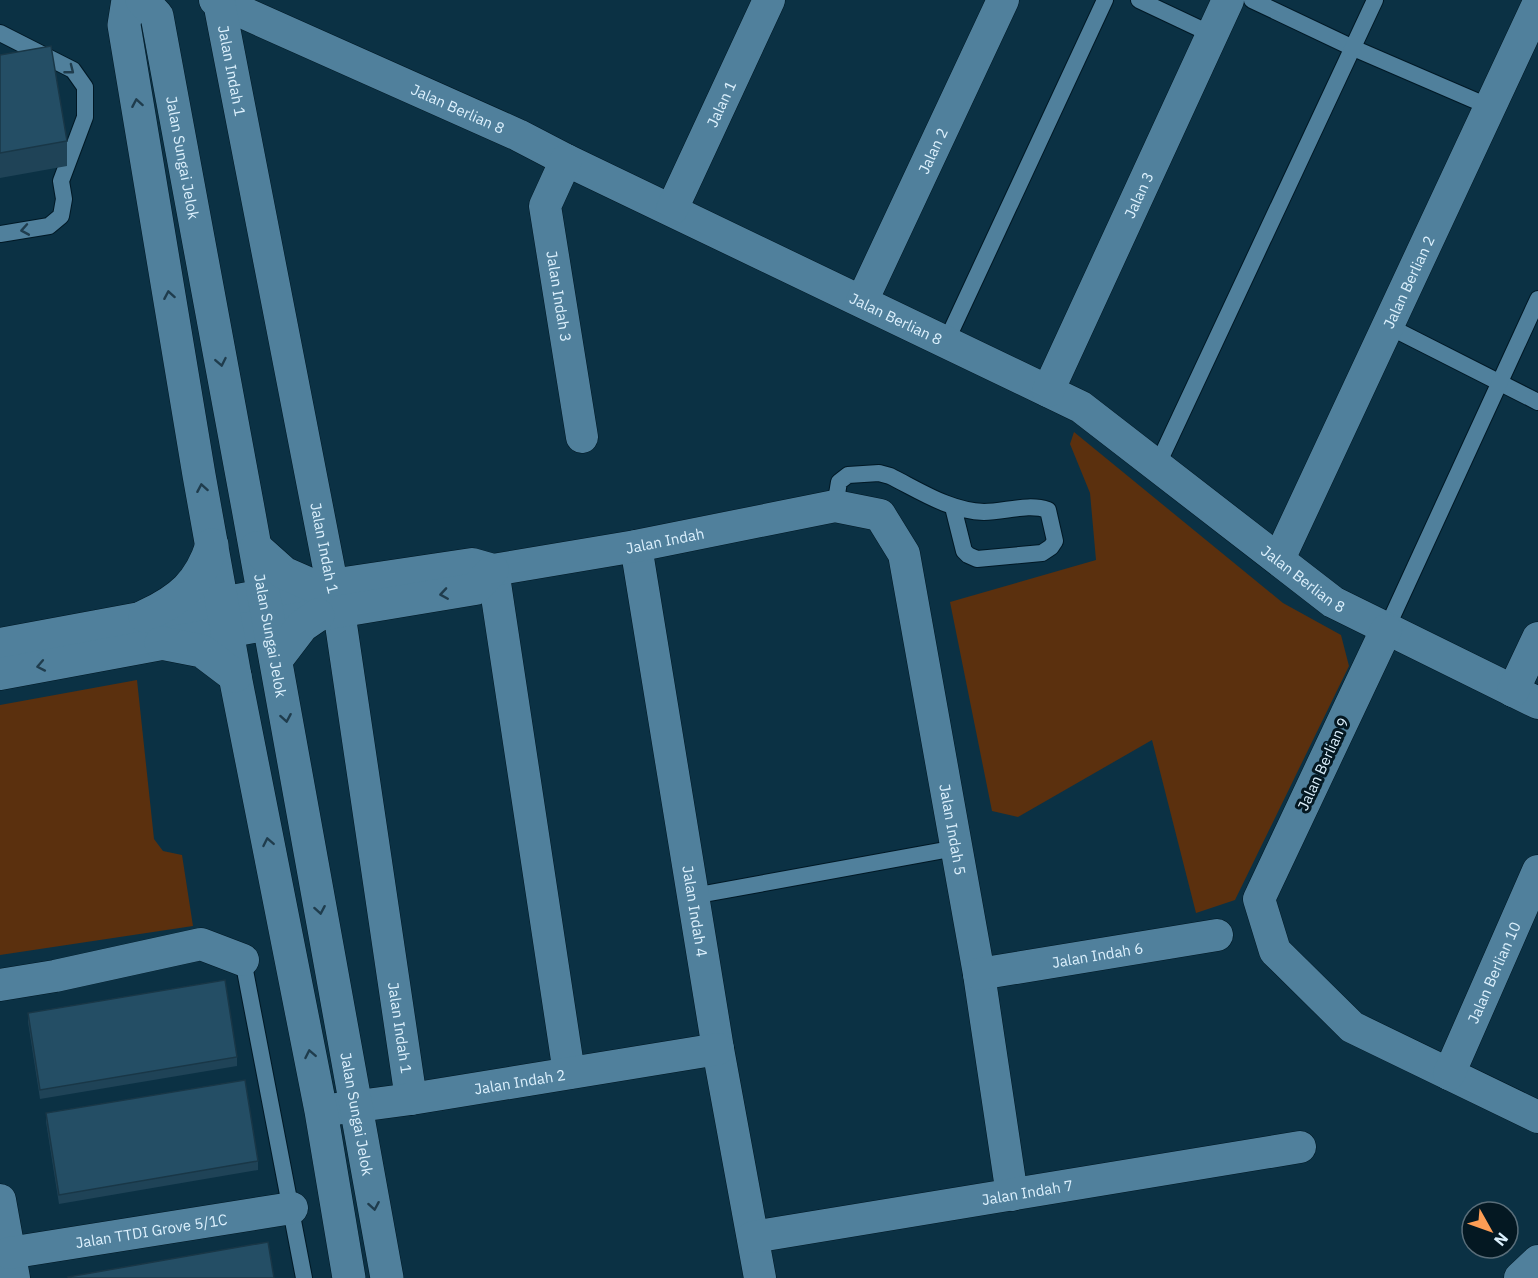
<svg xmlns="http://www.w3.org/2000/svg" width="1538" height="1278" viewBox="0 0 1538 1278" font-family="'IBM Plex Sans',sans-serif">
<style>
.green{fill:#5b300e}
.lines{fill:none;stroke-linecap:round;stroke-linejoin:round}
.service-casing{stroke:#011825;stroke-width:18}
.minor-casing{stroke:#011825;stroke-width:33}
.tertiary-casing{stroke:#011825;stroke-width:34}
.service{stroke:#50809c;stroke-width:16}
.minor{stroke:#50809c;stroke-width:32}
.tertiary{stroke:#50809c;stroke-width:33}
.wall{fill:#1f4357}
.building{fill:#244e65;stroke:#193747;stroke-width:1.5}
.oneway{stroke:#1f3c4d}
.labels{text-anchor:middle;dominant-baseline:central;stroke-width:6;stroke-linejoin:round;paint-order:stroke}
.street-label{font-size:15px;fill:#dcf0fd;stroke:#041822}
</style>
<rect width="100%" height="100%" fill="#0b3144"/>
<g class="green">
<polygon points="1074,432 1283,603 1341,635 1349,666 1235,900 1196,913 1152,740 1018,817 992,811 950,602 1096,560 1090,493 1070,444"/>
<polygon points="137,680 154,839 163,851 182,855 193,926 0,955 0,705"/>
</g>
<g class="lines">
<defs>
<g id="service">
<polyline points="1139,0 1211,34"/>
<polyline points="1252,0 1351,47 1490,107"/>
<polyline points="0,33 73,70 85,87 85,117 61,181 64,199 61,216 49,226 0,234"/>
<polyline points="1388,326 1538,402"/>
<polyline points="946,342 1105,0"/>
<polyline points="1158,464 1375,0"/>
<path d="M 835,506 L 839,482 L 848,475 L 879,473 L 890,476 C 920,491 950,511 984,512 C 1005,512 1028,503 1048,510 L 1055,541 L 1051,547 L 1042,553 L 977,559 L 968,555 L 964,551 L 953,507"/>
<polyline points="1386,630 1538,299"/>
<polyline points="693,896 956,848"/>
<polyline points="243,960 304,1278"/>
</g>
<g id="minor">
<path id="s1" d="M 215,0 L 518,135 L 566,160 L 1081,407 L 1333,602 L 1538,703"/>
<path id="s2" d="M 219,2 L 332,584 L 339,611 L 411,1099"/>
<path id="s3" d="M 566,160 L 545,206 L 582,437"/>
<path id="s4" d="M 672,209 L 769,0"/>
<path id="s5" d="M 862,301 L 1003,0"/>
<path id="s6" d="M 1048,391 L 1228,0"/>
<path id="s7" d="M 636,546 L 718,1049 L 760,1278"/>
<path id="s8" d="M 1279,559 L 1538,4"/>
<polyline points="493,570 569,1073"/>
<polyline points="1386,630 1259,899 1275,951 1352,1027 1538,1117"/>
<path id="s9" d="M 0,644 L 264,595 L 472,564 L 493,570 L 636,546 L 835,506 L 880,515 L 904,554 L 979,974 L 1012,1195"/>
<polyline points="0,674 318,615 475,589 493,570"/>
<polyline points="1513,691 1538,638"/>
<path id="s10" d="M 979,974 L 1217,935"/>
<polyline points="0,985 55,976 201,944 243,960"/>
<path id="s11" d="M 1449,1074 L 1538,871"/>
<path id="s12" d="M 321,1111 L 411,1099 L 718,1049"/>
<polyline points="0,1200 14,1278"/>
<path id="s13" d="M 753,1237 L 1300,1147"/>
<path id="s14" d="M 9,1253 L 292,1208"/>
<polyline points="1520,1278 1538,1261"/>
</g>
<g id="tertiary">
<polyline points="128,0 124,25 199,475 235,676 321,1111 349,1278"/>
<path id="s15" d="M 142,0 L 157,16 L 248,508 L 387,1278"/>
<polyline points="256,548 284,573 316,587"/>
<path d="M 145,616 C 180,600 200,583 212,545"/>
<polyline points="161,643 202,651 235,676"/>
<polyline points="276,660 302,626 318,615"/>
</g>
</defs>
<use href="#service" class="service-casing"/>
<use href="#minor" class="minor-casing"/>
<use href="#tertiary" class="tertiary-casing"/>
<use href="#service" class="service"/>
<use href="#minor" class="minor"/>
<use href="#tertiary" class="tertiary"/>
</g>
<g class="wall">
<polygon points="0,55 67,141 67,166 0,178"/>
<polygon points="28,1013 237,1057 237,1066 40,1099 28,1022"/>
<polygon points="46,1113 258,1161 258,1170 59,1204 46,1122"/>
</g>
<g class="building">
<polygon points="51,46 67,141 0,153 0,55"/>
<polygon points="225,980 237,1057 40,1090 28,1013"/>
<polygon points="245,1080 258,1161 59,1195 46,1113"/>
<polygon points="268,1242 274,1278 69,1278 68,1277"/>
</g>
<defs><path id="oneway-chevron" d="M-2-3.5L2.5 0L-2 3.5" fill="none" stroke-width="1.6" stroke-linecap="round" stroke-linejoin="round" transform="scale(1.5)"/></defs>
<g class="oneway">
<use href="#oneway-chevron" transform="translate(70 70) rotate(38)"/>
<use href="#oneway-chevron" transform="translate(137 103) rotate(-100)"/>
<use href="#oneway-chevron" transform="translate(25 230) rotate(170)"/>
<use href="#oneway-chevron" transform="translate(169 295) rotate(-100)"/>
<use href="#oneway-chevron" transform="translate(221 362) rotate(79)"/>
<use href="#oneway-chevron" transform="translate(202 488) rotate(-100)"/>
<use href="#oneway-chevron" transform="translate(444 594) rotate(171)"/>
<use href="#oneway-chevron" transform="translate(41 666) rotate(169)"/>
<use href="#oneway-chevron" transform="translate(286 718) rotate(80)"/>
<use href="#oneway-chevron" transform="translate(268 842) rotate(-101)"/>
<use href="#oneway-chevron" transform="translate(320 910) rotate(80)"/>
<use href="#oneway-chevron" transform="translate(310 1054) rotate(-101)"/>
<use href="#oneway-chevron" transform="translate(374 1206) rotate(80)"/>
</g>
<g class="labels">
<g class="street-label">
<text stroke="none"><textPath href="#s2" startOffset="70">Jalan Indah 1</textPath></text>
<text stroke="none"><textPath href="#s4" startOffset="116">Jalan 1</textPath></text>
<text stroke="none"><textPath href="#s1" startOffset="266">Jalan Berlian 8</textPath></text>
<text stroke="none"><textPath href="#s5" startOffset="166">Jalan 2</textPath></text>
<text stroke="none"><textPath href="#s15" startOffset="166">Jalan Sungai Jelok</textPath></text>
<text stroke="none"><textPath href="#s6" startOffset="216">Jalan 3</textPath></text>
<text stroke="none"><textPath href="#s8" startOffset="306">Jalan Berlian 2</textPath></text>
<text stroke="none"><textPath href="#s3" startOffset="142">Jalan Indah 3</textPath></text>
<text stroke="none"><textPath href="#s1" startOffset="752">Jalan Berlian 8</textPath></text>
<text stroke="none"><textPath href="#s9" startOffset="675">Jalan Indah</textPath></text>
<text stroke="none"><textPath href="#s2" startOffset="556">Jalan Indah 1</textPath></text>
<text stroke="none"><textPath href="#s1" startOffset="1238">Jalan Berlian 8</textPath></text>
<text stroke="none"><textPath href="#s15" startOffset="652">Jalan Sungai Jelok</textPath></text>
<text transform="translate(1323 764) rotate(-65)">Jalan Berlian 9</text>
<text stroke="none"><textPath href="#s9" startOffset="1220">Jalan Indah 5</textPath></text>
<text stroke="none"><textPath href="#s7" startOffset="370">Jalan Indah 4</textPath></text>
<text stroke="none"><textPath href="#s10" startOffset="120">Jalan Indah 6</textPath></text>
<text stroke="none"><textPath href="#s11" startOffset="111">Jalan Berlian 10</textPath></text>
<text stroke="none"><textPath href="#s2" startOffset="1042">Jalan Indah 1</textPath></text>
<text stroke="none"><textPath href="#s12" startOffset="201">Jalan Indah 2</textPath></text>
<text stroke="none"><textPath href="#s15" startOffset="1138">Jalan Sungai Jelok</textPath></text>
<text stroke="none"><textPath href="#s13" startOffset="278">Jalan Indah 7</textPath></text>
<text stroke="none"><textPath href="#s14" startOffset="144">Jalan TTDI Grove 5/1C</textPath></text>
</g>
</g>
<g transform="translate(1490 1230) rotate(130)"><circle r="28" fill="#041822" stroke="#5a6e7a" stroke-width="1.5"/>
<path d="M0-4.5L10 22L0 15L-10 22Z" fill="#fd9d55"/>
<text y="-9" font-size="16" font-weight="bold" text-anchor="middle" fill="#dcf0fd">N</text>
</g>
</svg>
